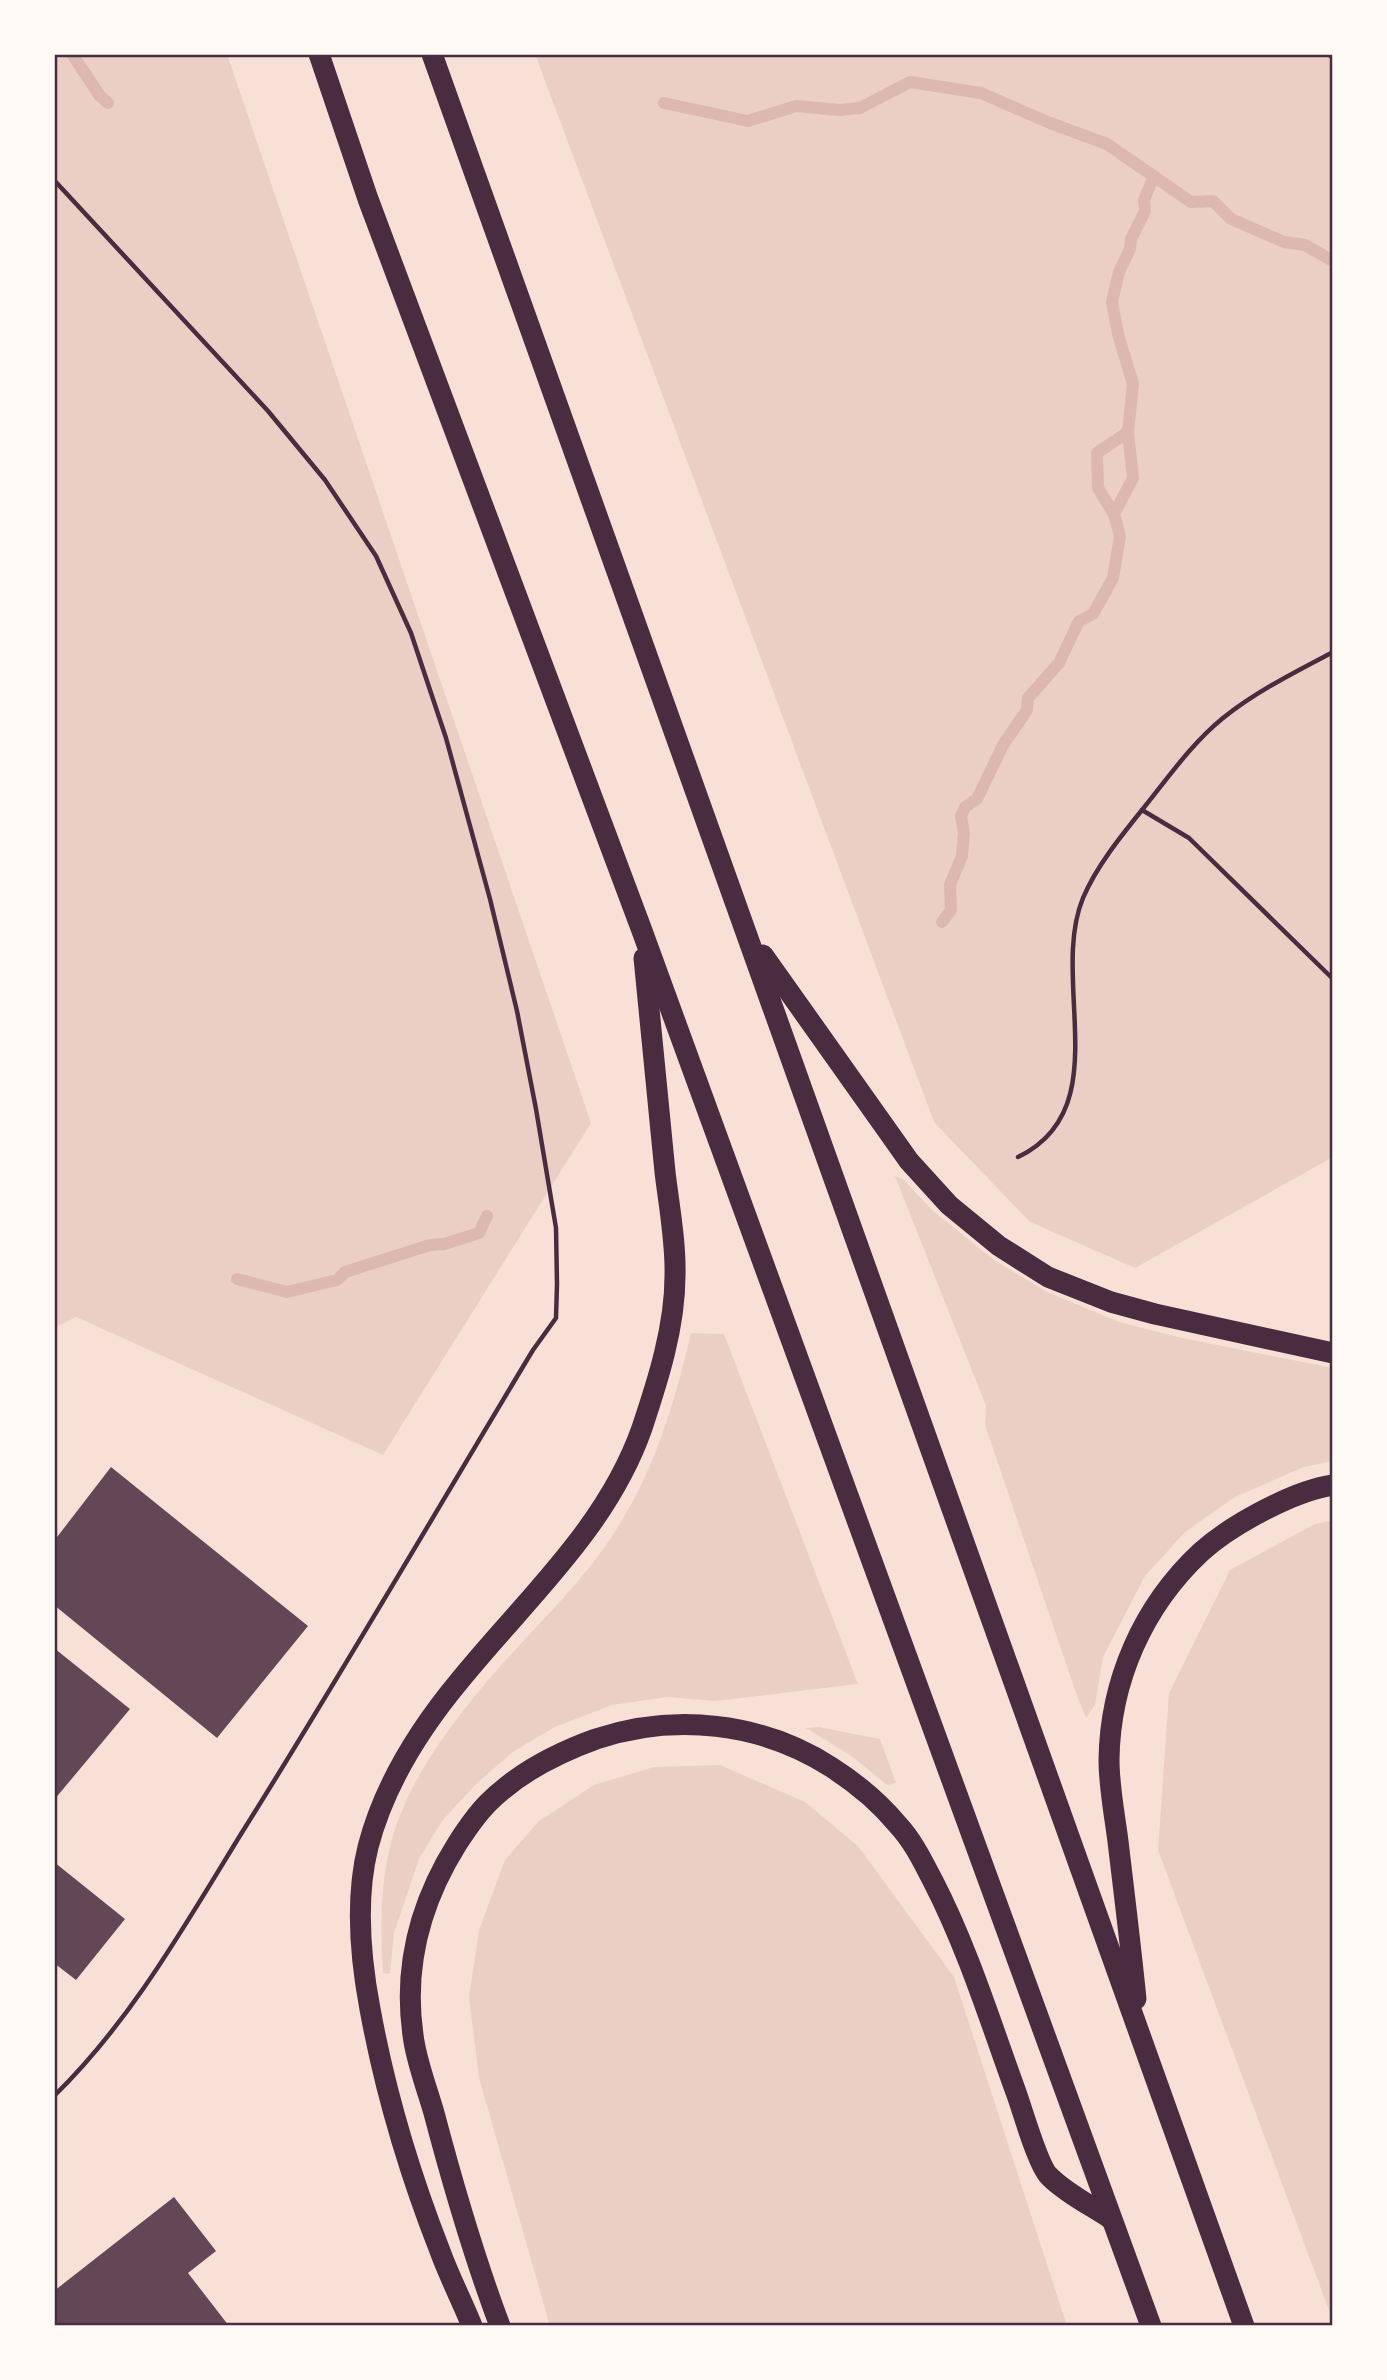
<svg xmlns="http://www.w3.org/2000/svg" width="1387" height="2380" viewBox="0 0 1387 2380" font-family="'DM Sans',sans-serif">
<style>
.green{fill:#ebcfc5}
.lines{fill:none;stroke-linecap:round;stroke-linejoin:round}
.stream{stroke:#dcb8b0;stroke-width:12}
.building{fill:#644757}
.path{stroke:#4a2c40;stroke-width:4.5}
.motorway{stroke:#4a2c40;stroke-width:21}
.neatline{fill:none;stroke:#4a2c40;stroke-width:2.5}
</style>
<rect width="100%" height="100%" fill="#f7e1d7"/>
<g class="green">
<polygon points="54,54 227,54 591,1123 383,1455 76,1317 54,1328"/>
<polygon points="535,54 1333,54 1333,1157 1135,1268 1030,1222 934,1122"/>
<polygon points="895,1176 904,1180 932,1210 994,1260 1047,1292 1119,1322 1182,1338 1333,1368 1333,1461 1304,1467 1235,1497 1185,1532 1145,1576 1103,1657 1095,1705 1086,1718 1075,1690 985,1425 986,1406"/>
<path d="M 691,1333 L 724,1334 L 858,1684 L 715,1701 L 667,1697 L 612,1705 L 555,1727 L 514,1751 L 477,1783 L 442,1821 L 419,1859 L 394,1933 L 390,1974 L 383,1973 C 380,1925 380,1872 396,1826 C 413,1777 446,1731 479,1691 C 524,1636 578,1590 616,1530 C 656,1467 674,1404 691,1333 Z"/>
<polygon points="1333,1520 1333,2321 1158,1850 1169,1693 1230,1570 1315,1524"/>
<polygon points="819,1727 880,1739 896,1783 887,1785 853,1757 806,1728"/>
<polygon points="720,1765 805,1802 858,1846 954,1977 1067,2326 550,2326 479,2078 469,1997 479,1930 505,1860 539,1821 594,1785 654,1767"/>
</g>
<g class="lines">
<g class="stream">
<polyline points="72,54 100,96 108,103"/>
<polyline points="664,103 748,121 796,106 839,110 860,108 910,82 981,93 1050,123 1107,144 1191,202 1213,201 1231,219 1284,242 1305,245 1333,261"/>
<polyline points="1114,514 1098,488 1097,453 1128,432"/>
<polyline points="942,922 951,910 950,885 962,856 964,833 961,816 965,807 977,799 1003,745 1027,710 1028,698 1059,663 1079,621 1093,614 1113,578 1120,536 1114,514 1133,478 1128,432 1133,384 1118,334 1112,302 1119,272 1130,249 1131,239 1145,211 1144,200 1154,176"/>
<polyline points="237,1279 287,1292 337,1280 345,1272 430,1245 444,1244 479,1233 487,1216"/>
</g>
</g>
<g class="building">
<polygon points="111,1467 308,1626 217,1738 54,1605 54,1541"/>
<polygon points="54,1648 130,1709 54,1800"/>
<polygon points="54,1862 125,1919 76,1980 54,1963"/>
<polygon points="174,2197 216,2251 188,2273 229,2326 54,2326 54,2291"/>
</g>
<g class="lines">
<g class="path">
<polyline points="1328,54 1333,58"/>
<path d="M 54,180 L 268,411 L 325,480 L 376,556 L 411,633 L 446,738 L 490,899 L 517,1011 L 536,1109 L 556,1228 L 557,1284 L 556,1318 L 533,1350 C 436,1511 341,1675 241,1834 C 185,1925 131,2021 54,2096"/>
<polyline points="1142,810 1189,838 1333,979"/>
<path d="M 1018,1157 C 1118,1109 1049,980 1083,898 C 1096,867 1121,836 1142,810 C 1168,778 1191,744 1223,718 C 1257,691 1295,672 1333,652"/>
</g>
<g class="motorway">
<polyline points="319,54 368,199 641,928 1151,2326"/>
<polyline points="432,54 1244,2326"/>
<polyline points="763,955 909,1161 949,1205 999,1246 1048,1277 1111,1302 1155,1314 1333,1353"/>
<path d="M 1136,1999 C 1131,1949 1125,1900 1119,1850 C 1116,1821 1109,1790 1109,1760 C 1110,1681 1143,1606 1201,1552 C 1231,1525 1293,1491 1333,1485"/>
<path d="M 472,2326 C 462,2301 449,2276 440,2251 C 409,2172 385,2091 370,2009 C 360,1956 355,1899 368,1847 C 384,1785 420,1728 461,1679 C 526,1599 607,1528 642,1428 C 658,1380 675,1327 675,1276 C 676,1242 669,1206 665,1172 C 658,1101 651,1030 644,958"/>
<path d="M 500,2326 C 474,2257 453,2185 434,2113 C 427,2088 416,2061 413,2035 C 403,1965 420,1903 457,1844 C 466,1830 476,1815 488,1803 C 518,1773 557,1753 596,1739 C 674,1713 761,1722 831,1767 C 856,1783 879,1802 898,1825 C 913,1841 923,1862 933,1881 C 968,1949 991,2024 1017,2095 C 1023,2112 1039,2168 1050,2177 C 1067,2194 1092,2206 1111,2219"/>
</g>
</g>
<rect width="1387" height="2380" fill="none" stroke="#fffaf5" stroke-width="112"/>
<rect x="56" y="56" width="1275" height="2268" class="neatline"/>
</svg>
